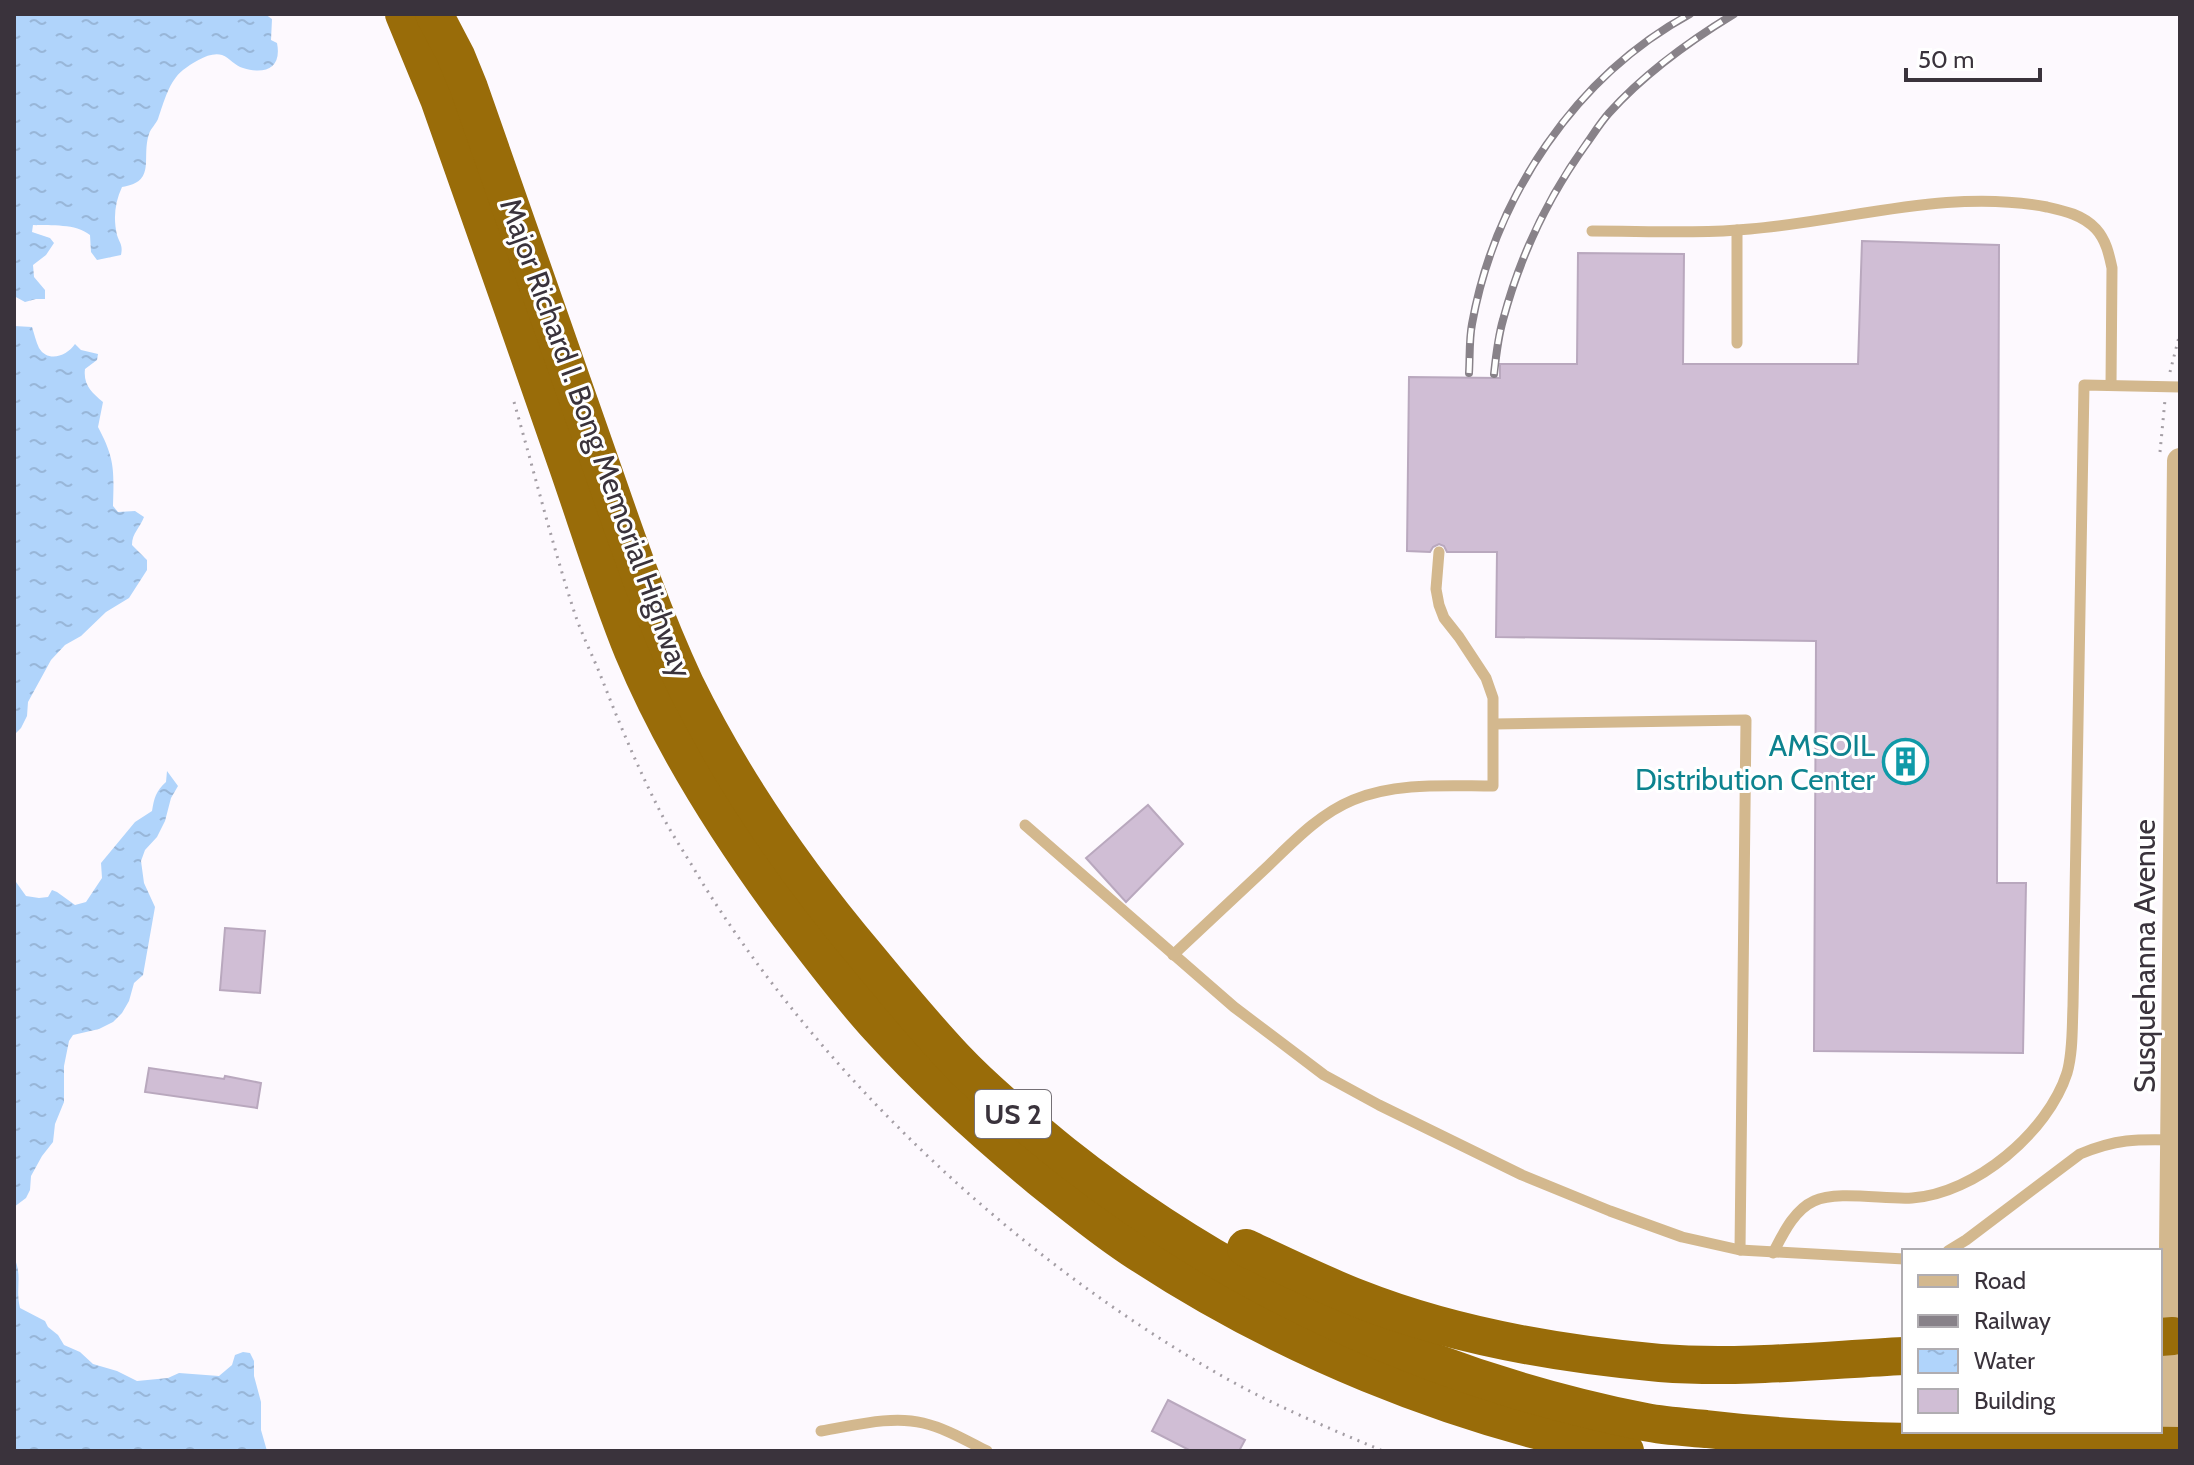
<svg xmlns="http://www.w3.org/2000/svg" width="2194" height="1465" viewBox="0 0 2194 1465" font-family="Cabin,sans-serif">
<style>
.water{fill:url(#water-ripples)}
.building{fill:#d0bed5;stroke:#b9a8be;stroke-width:2}
.lines{fill:none;stroke-linecap:round;stroke-linejoin:round}
.path{stroke:#a49ea5;stroke-width:3;stroke-dasharray:2 6;stroke-linecap:butt}
.service{stroke:#d3b88e;stroke-width:11}
.tertiary{stroke:#d3b88e;stroke-width:26}
.motorway{stroke:#996c09;stroke-width:38}
.rail-casing{stroke:#888289;stroke-width:8}
.rail{stroke:#fff;stroke-width:5;stroke-dasharray:15;stroke-linecap:butt}
.labels{text-anchor:middle;dominant-baseline:central;stroke-width:6;stroke-linejoin:round;paint-order:stroke}
.shield{fill:#fff;stroke:#757076;stroke-width:2}
.shield-label{font-size:28px;font-weight:bold;fill:#3a333c}
.street-label{font-size:30px;fill:#3a333c;stroke:#fff}
.culture-label{font-size:30px;fill:#0d838f;stroke:#fff;text-anchor:end}
</style>
<defs>
<pattern id="water-ripples" width="26" height="14" patternUnits="userSpaceOnUse" patternTransform="scale(2)"><rect width="26" height="14" fill="#b0d4fb"/><path d="M2 4q2-2 4 0t4 0M15 11q2-2 4 0t4 0" fill="none" stroke="#98b6d8"/></pattern>
</defs>
<rect width="100%" height="100%" fill="#fdf9fe"/>
<g class="water">
<path d="M 14,14 L 265,14 L 272,19 L 271,40 L 277,43 C 282,68 265,75 243,68 C 235,66 230,58 222,55 C 210,51 192,63 183,70 C 169,81 164,102 158,119 C 156,124 151,128 149,134 C 141,158 157,182 122,187 C 115,202 113,218 117,235 C 120,244 123,245 121,255 L 97,260 L 91,252 L 90,235 C 75,223 52,226 33,225 L 32,232 L 50,238 L 54,243 L 46,255 L 33,265 L 34,277 L 45,290 L 45,299 L 36,299 L 25,302 L 14,296 Z"/>
<path d="M 14,326 L 32,327 C 34,333 36,342 39,348 C 48,363 67,356 75,344 L 81,350 L 98,354 L 97,360 L 85,369 C 83,385 92,393 103,402 L 98,427 C 115,459 114,470 113,506 L 118,512 L 135,511 L 144,517 C 140,528 132,533 132,545 L 147,560 L 147,570 L 129,598 L 106,612 L 81,636 L 65,645 L 51,660 L 28,702 L 27,716 L 21,728 L 14,735 Z"/>
<path d="M 167,771 L 178,786 L 171,798 L 165,821 L 157,837 L 145,850 L 141,861 L 144,883 L 155,907 L 143,975 L 134,983 L 129,1001 L 122,1013 L 113,1022 L 99,1029 L 73,1035 L 69,1041 L 64,1066 L 64,1102 L 55,1124 L 53,1142 L 42,1156 L 31,1176 L 30,1190 L 26,1198 L 14,1207 L 14,865 L 16,882 L 26,896 L 39,898 L 48,897 L 52,890 L 57,892 L 75,905 L 86,902 L 102,878 L 101,863 L 135,822 L 152,811 C 154,798 156,791 166,782 Z"/>
<path d="M 14,1257 C 23,1277 15,1288 20,1308 L 45,1321 L 48,1327 L 58,1335 L 64,1345 L 80,1352 L 93,1364 L 117,1371 L 137,1381 L 168,1378 L 179,1373 L 219,1376 L 232,1365 L 235,1355 L 243,1352 L 250,1353 L 254,1361 L 254,1376 L 261,1402 L 261,1430 L 267,1451 L 14,1451 Z"/>
</g>
<g class="building">
<polygon points="1862,241 1999,245 1997,883 2026,883 2023,1053 1814,1051 1816,641 1496,637 1497,552 1447,552 1444,546 1439,544 1433,547 1430,552 1407,551 1409,377 1500,378 1500,364 1577,364 1578,253 1684,254 1683,364 1858,364"/>
<polygon points="1148,805 1183,844 1126,902 1086,858"/>
<polygon points="225,928 265,931 260,993 220,990"/>
<polygon points="149,1068 224,1079 225,1076 261,1083 257,1108 145,1092"/>
<polygon points="1168,1400 1245,1440 1239,1451 1191,1451 1152,1431"/>
</g>
<g class="lines">
<g class="path">
<polyline points="2170,372 2180,333"/>
<path d="M 514,402 C 534,471 551,540 573,608 C 580,631 591,652 600,674 C 619,723 639,771 663,817 C 674,838 688,858 700,879 C 823,1078 1013,1255 1215,1372 C 1268,1403 1326,1427 1383,1451"/>
<polyline points="2160,452 2165,400"/>
</g>
<g class="service">
<polyline points="1737,230 1737,343"/>
<path d="M 1592,231 C 1645,231 1698,234 1750,229 C 1849,221 1948,188 2047,207 C 2065,211 2083,215 2096,229 C 2106,240 2109,254 2112,268 L 2111,385"/>
<polyline points="1494,724 1746,720 1740,1250"/>
<polyline points="1025,825 1234,1007 1324,1075 1379,1105 1522,1175 1610,1211 1682,1237 1740,1250 1904,1259"/>
<path d="M 1173,955 C 1204,926 1236,896 1267,867 C 1293,842 1319,814 1353,800 C 1396,782 1447,786 1493,786 L 1493,698 L 1486,678 L 1459,637 L 1444,618 L 1439,605 L 1436,589 L 1439,552"/>
<path d="M 1948,1251 L 1966,1240 L 2080,1154 C 2116,1139 2136,1139 2174,1140"/>
<path d="M 1773,1253 C 1783,1234 1794,1210 1814,1201 C 1837,1190 1886,1200 1912,1198 C 1975,1194 2048,1132 2067,1073 C 2073,1052 2072,1028 2073,1006 L 2084,385 L 2180,387"/>
<path d="M 821,1431 C 853,1426 891,1415 923,1423 C 945,1428 967,1441 987,1451"/>
</g>
<polyline class="tertiary" points="2170,1451 2180,461"/>
<g class="motorway">
<path d="M 404,14 L 439,99 C 482,220 524,340 566,461 C 588,524 608,589 633,651 C 672,745 729,834 789,915 C 818,953 847,992 879,1027 C 929,1082 983,1131 1040,1178 C 1070,1202 1100,1227 1132,1248 C 1281,1347 1450,1416 1625,1451"/>
<path d="M 434,14 L 456,56 L 469,88 C 511,207 553,326 594,445 C 622,525 649,607 685,684 C 733,782 797,874 867,957 C 895,991 924,1026 954,1058 C 988,1094 1026,1124 1064,1155 C 1233,1289 1434,1380 1645,1422 C 1665,1426 1685,1427 1706,1429 C 1774,1437 1843,1441 1912,1442 C 2001,1444 2091,1445 2180,1446"/>
<path d="M 1246,1248 C 1282,1265 1319,1283 1357,1298 C 1453,1336 1558,1354 1660,1363 C 1741,1369 1823,1360 1904,1356"/>
<polyline points="2160,1337 2173,1336"/>
</g>
<defs>
<g id="rail">
<path d="M 1469,373 C 1470,357 1469,340 1472,324 C 1495,196 1576,76 1690,14"/>
<path d="M 1494,374 C 1496,356 1498,337 1503,320 C 1520,256 1548,197 1587,143 C 1594,133 1601,122 1609,113 C 1645,73 1688,42 1734,14"/>
</g>
</defs>
<use href="#rail" class="rail-casing"/>
<use href="#rail" class="rail"/>
</g>
<defs>
<symbol id="building-ring" viewBox="-11 -11 22 22"><circle r="9.5" fill="#fff" stroke="#0f9aa8" stroke-width="1.5"/><path d="M-4-6H4V6H1V3H-1V6H-4ZM-2.5-4.3h1.7v1.8h-1.7ZM.8-4.3h1.7v1.8H.8ZM-2.5-1h1.7V.8h-1.7ZM.8-1h1.7V.8H.8Z" fill="#0f9aa8"/></symbol>
</defs>
<g fill-rule="evenodd">
<use href="#building-ring" x="1880" y="736" width="51" height="51"/>
</g>
<g class="labels">
<rect class="shield" x="975" y="1090" width="76" height="48" rx="6"/>
<g class="shield-label">
<text x="1013" y="1114">US 2</text>
</g>
<g class="street-label">
<text transform="translate(596 438) rotate(70)">Major Richard I. Bong Memorial Highway</text>
<text transform="translate(2144 956) rotate(-90)">Susquehanna Avenue</text>
</g>
<g class="culture-label">
<text x="1875" y="745">AMSOIL<tspan x="1875" dy="34">Distribution Center</tspan></text>
</g>
</g>
<rect width="2194" height="1465" fill="none" stroke="#3a333c" stroke-width="32"/>
<rect x="1902" y="1249" width="260" height="184" fill="#ffffff" stroke="#b0adb1" stroke-width="2"/>
<rect x="1918" y="1275" width="40" height="12" fill="#d3b88e" stroke="#b0adb1" stroke-width="2"/>
<text x="1974" y="1289" font-size="24" fill="#3a333c">Road</text>
<rect x="1918" y="1315" width="40" height="12" fill="#888289" stroke="#b0adb1" stroke-width="2"/>
<text x="1974" y="1329" font-size="24" fill="#3a333c">Railway</text>
<rect x="1918" y="1349" width="40" height="24" fill="url(#water-ripples)" stroke="#b0adb1" stroke-width="2"/>
<text x="1974" y="1369" font-size="24" fill="#3a333c">Water</text>
<rect x="1918" y="1389" width="40" height="24" fill="#d0bed5" stroke="#b0adb1" stroke-width="2"/>
<text x="1974" y="1409" font-size="24" fill="#3a333c">Building</text>
<path d="M1906 68v12h134v-12" fill="none" stroke="#3a333c" stroke-width="4"/>
<text x="1918" y="68" font-size="24" fill="#3a333c" stroke="#ffffff" stroke-width="6" paint-order="stroke">50 m</text>
</svg>
